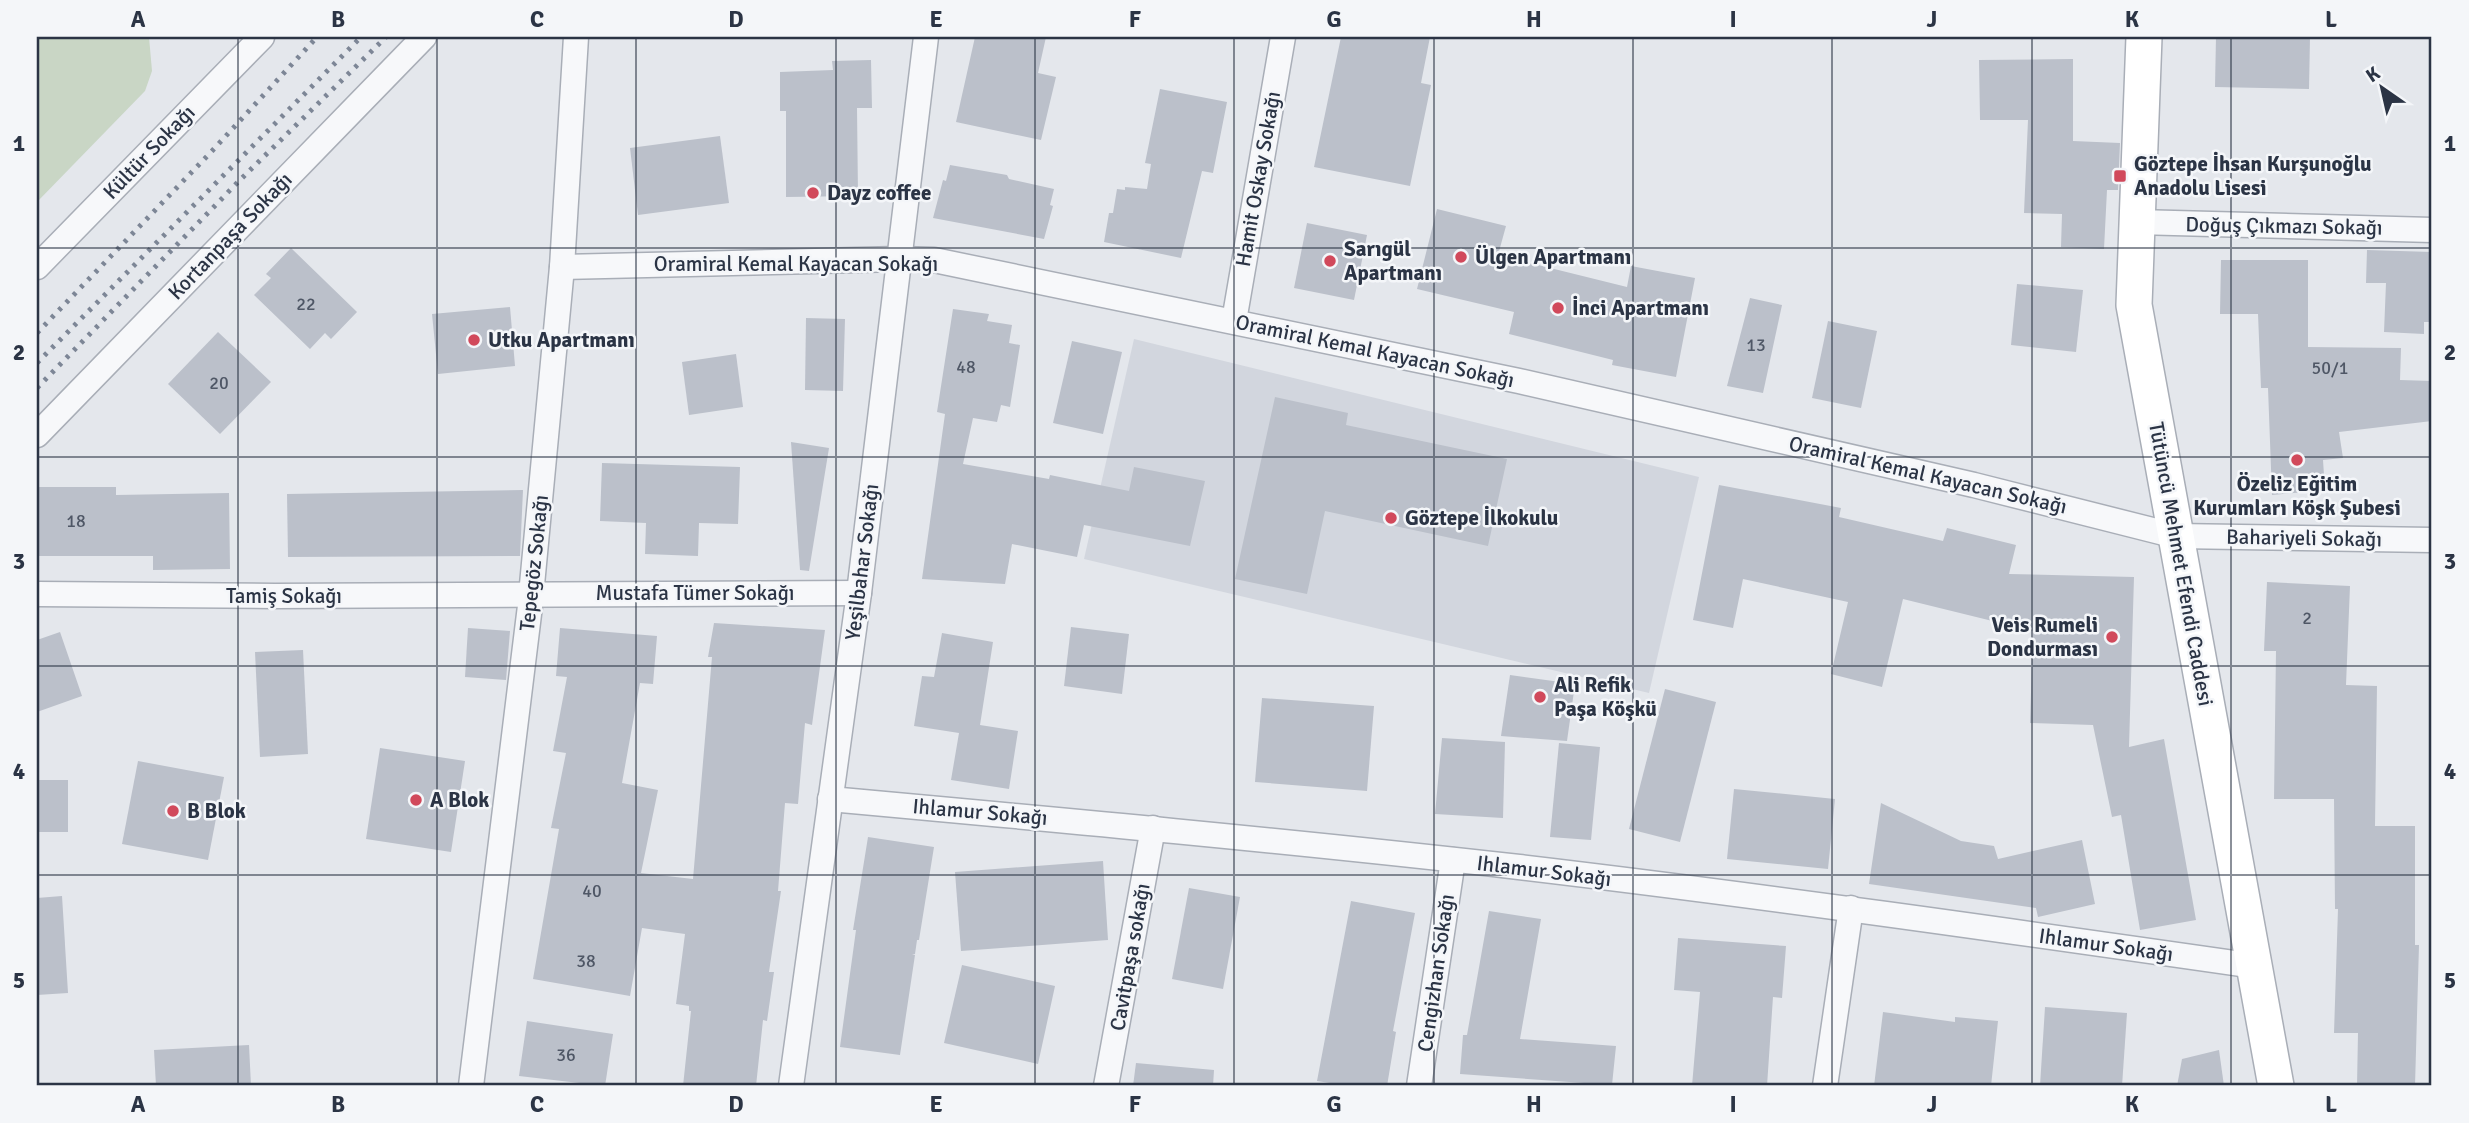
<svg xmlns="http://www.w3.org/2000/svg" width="2469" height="1123" viewBox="0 0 2469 1123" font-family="Signika,sans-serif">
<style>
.built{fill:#d2d6de}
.green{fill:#c9d6c5}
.building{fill:#bbc0ca}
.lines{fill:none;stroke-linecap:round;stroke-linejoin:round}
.street-casing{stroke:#a9aeb7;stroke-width:27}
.secondary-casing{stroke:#a9aeb7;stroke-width:38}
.street{stroke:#f7f8fa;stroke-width:24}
.secondary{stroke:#fff;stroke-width:35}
.rail{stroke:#7d8696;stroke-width:5;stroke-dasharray:3.5 7;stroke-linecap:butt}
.grid{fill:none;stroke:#2b3445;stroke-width:2;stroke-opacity:0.55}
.poi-dot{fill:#d1495b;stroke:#f4f6f9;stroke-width:2.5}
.labels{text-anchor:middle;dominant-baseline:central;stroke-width:5;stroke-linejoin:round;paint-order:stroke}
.number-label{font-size:18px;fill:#4f5766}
.street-label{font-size:21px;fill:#2b3445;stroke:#f4f6f9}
.poi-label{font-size:21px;font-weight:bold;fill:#2b3445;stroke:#f4f6f9;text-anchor:start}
.neatline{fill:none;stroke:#2b3445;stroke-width:2.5}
.grid-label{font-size:23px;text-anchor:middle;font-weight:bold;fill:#2b3445}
</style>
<rect width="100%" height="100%" fill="#e4e7ec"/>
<polygon class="built" points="1134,339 1699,477 1649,693 1084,559"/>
<polygon class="green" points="37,37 149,37 152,71 145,91 37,202"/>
<g class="building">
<polygon points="975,37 1046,37 1038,73 1056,77 1041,140 956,122"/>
<polygon points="1341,37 1430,37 1421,83 1431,85 1410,186 1314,167"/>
<polygon points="2216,37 2310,37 2309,89 2215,87"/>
<polygon points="2073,59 2073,141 2120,143 2118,190 2107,190 2104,249 2061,247 2062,214 2024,213 2028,120 1980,120 1979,60"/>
<polygon points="871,60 872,108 857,108 858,196 786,197 786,111 780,111 780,72 833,70 832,61"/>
<polygon points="1160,89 1227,102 1213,173 1202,171 1181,258 1104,242 1109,213 1113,213 1117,189 1125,190 1125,187 1147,189 1151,164 1145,163"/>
<polygon points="720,136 729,203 638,215 630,148"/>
<polygon points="950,165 1007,175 1009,179 1054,189 1050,205 1053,206 1044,239 933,218 943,180 946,181"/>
<polygon points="1437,209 1506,226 1498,255 1627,287 1631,266 1695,278 1676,377 1612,365 1613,360 1509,334 1514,312 1417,289"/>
<polygon points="1307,223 1367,235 1354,300 1294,288"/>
<polygon points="291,248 357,312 331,339 325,333 310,349 254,295 271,278 266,274"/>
<polygon points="2367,250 2432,252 2432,322 2424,322 2424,334 2384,332 2386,283 2366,283"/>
<polygon points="2221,260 2308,260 2308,347 2401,348 2400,380 2432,381 2432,421 2339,432 2343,458 2323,460 2325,490 2272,495 2268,388 2261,388 2258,314 2220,314"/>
<polygon points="2017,284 2083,290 2076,352 2011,345"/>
<polygon points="1750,298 1782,305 1763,393 1727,386"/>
<polygon points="510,307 515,366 438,374 432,314"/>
<polygon points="953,309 989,314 987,321 1012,325 1009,343 1020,345 1010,407 1001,405 997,422 973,418 963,464 1049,479 1050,475 1129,491 1134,467 1205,481 1190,546 1084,525 1077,557 1012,544 1005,584 922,579 945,414 937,412"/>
<polygon points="806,318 845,319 843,391 805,390"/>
<polygon points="1828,321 1877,331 1861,408 1812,398"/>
<polygon points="218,332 271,382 220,434 168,384"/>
<polygon points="1072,341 1122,352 1103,434 1053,423"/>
<polygon points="736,354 743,407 689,415 682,362"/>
<polygon points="1275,397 1348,413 1346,425 1507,459 1488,546 1325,511 1307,594 1235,579"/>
<polygon points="791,442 829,448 809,571 800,570"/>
<polygon points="602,463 740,467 738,524 699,523 698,556 645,554 646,523 600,521"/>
<polygon points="1719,485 1841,508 1839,517 1943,541 1947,528 2016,545 2009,574 2134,577 2129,747 2164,739 2196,920 2140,930 2121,815 2112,817 2093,725 2030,723 2033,631 1903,599 1882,687 1831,674 1848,602 1743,579 1733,628 1693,620"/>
<polygon points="37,487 116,487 116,495 229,493 230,569 153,570 153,556 37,556"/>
<polygon points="523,490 520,556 288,557 287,494"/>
<polygon points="2267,582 2350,586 2346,685 2377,686 2375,826 2415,826 2415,945 2419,945 2415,1086 2357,1086 2358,1033 2334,1033 2338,909 2335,909 2334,799 2274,799 2276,651 2264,651"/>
<polygon points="714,623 825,630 812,725 805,723 798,804 785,803 778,891 781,891 769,972 774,972 767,1021 763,1020 756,1086 683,1086 691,1011 689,1011 689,1006 676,1004 685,934 642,928 630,996 533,979 559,829 551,828 566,753 553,751 567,677 556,676 560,628 657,636 653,684 640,683 622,783 658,790 641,873 693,879 712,657 708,657"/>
<polygon points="1071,627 1129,634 1122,694 1064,686"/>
<polygon points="468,628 510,631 506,680 465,677"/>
<polygon points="60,632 82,696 37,712 37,640"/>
<polygon points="942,633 993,642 980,725 1018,731 1009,789 951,780 959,733 914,726 922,676 934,677"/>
<polygon points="303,650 308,754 260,757 255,652"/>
<polygon points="1510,675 1575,684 1567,741 1501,736"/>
<polygon points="1665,689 1716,702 1680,842 1629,829"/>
<polygon points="1262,698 1374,706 1367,791 1255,782"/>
<polygon points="1442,738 1505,742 1503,818 1435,814"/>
<polygon points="1559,743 1600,747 1591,840 1550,837"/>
<polygon points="380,748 465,761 451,852 366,839"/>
<polygon points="138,761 224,777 208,860 122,844"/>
<rect x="37" y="780" width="31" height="52"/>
<polygon points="1734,789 1835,799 1828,869 1727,859"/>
<polygon points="1881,803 1961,841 1994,846 1998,859 2082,840 2095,904 2038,917 2036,908 1869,884"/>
<polygon points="868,837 934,847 919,940 917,940 915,954 912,954 915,955 900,1055 840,1047 856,930 853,930"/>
<polygon points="1103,861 1108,940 961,951 955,872"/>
<polygon points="1189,888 1240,897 1223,989 1172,979"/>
<polygon points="62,896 68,993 37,995 37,898"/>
<polygon points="1351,901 1415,913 1393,1031 1396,1032 1387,1086 1349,1086 1317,1081"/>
<polygon points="1489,911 1541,919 1520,1039 1616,1046 1612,1085 1460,1074 1463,1035 1467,1035"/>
<polygon points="1678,938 1786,946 1782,998 1773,997 1767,1086 1692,1086 1700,992 1674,990"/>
<polygon points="962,965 1055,986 1038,1064 944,1043"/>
<polygon points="2045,1007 2127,1013 2122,1086 2040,1086"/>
<polygon points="1883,1012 1955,1022 1955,1017 1998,1021 1991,1086 1874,1086"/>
<polygon points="527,1021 613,1034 605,1086 519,1076"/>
<polygon points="249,1045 251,1086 156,1086 154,1050"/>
<polygon points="2219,1050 2224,1086 2177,1086 2182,1059"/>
<polygon points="1136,1063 1214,1070 1213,1086 1133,1086"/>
</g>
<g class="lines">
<defs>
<g id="street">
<polyline points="2136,222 2432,230"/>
<polyline points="37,267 262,37"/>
<polyline points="562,267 900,259 934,260 1519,381 1974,485 2176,536 2432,540"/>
<polyline points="1234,321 1283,37"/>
<polyline points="37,435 424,37"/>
<polyline points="37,594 275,596 859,593"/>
<path d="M 830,799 C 1060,820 1289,841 1519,867 C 1765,896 2010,931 2255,966"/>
<polyline points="471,1086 530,606 562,267 576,37"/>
<polyline points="791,1086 859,593 926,37"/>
<polyline points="1106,1086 1153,828"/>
<polyline points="1419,1086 1453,860"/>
<polyline points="1825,1086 1851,908"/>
</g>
<polyline id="secondary" points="2144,37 2134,305 2276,1086"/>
</defs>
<use href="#street" class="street-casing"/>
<use href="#secondary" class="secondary-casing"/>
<use href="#street" class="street"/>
<use href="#secondary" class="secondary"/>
<g class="rail">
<polyline points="37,333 212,151 317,37"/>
<polyline points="37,363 361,37"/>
<polyline points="37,388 240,180 386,37"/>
</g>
</g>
<path class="grid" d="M 238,37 L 238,1086M 437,37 L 437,1086M 636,37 L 636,1086M 836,37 L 836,1086M 1035,37 L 1035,1086M 1234,37 L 1234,1086M 1434,37 L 1434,1086M 1633,37 L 1633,1086M 1832,37 L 1832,1086M 2032,37 L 2032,1086M 2231,37 L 2231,1086M 37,248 L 2432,248M 37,457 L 2432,457M 37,666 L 2432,666M 37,875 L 2432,875"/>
<g class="poi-dot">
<rect x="2113" y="169" width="14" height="14" rx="3.5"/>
<circle cx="813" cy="193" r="7"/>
<circle cx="1461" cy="257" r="7"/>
<circle cx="1330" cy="261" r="7"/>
<circle cx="1558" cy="308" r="7"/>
<circle cx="474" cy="340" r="7"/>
<circle cx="2297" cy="460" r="7"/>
<circle cx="1391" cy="518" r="7"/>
<circle cx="2112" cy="637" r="7"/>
<circle cx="1540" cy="697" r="7"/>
<circle cx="416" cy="800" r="7"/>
<circle cx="173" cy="811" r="7"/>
</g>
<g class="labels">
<g class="number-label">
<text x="306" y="304">22</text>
<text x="1756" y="345">13</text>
<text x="966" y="367">48</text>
<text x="2330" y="368">50/1</text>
<text x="219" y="383">20</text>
<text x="76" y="521">18</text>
<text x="2307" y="618">2</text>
<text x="592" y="891">40</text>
<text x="586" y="961">38</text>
<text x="566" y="1055">36</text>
</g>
<g class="street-label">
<text transform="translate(149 152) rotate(-46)">Kültür Sokağı</text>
<text transform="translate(1258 179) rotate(-80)">Hamit Oskay Sokağı</text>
<text transform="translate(2284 226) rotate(1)">Doğuş Çıkmazı Sokağı</text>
<text transform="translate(230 236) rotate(-46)">Kortanpaşa Sokağı</text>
<text x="796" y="264">Oramiral Kemal Kayacan Sokağı</text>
<text transform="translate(1375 351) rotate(12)">Oramiral Kemal Kayacan Sokağı</text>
<text transform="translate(1928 475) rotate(13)">Oramiral Kemal Kayacan Sokağı</text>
<text transform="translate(2304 538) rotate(1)">Bahariyeli Sokağı</text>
<text transform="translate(862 562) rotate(-83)">Yeşilbahar Sokağı</text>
<text transform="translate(534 563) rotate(-84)">Tepegöz Sokağı</text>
<text transform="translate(2181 564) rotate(80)">Tütüncü Mehmet Efendi Caddesi</text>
<text x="695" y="593">Mustafa Tümer Sokağı</text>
<text x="284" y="596">Tamiş Sokağı</text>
<text transform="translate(980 812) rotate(5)">Ihlamur Sokağı</text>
<text transform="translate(1544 871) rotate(7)">Ihlamur Sokağı</text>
<text transform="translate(2106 945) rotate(8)">Ihlamur Sokağı</text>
<text transform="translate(1130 957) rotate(-80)">Cavitpaşa sokağı</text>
<text transform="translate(1436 973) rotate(-82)">Cengizhan Sokağı</text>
</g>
<g class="poi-label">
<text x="2134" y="164">Göztepe İhsan Kurşunoğlu<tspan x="2134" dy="24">Anadolu Lisesi</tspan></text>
<text x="827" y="193">Dayz coffee</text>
<text x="1344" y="249">Sarıgül<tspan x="1344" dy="24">Apartmanı</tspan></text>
<text x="1475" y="257">Ülgen Apartmanı</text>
<text x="1572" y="308">İnci Apartmanı</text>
<text x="488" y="340">Utku Apartmanı</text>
<text x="2297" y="484" text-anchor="middle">Özeliz Eğitim<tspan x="2297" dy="24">Kurumları Köşk Şubesi</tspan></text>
<text x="1405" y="518">Göztepe İlkokulu</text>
<text x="2098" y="625" text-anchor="end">Veis Rumeli<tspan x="2098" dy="24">Dondurması</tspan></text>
<text x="1554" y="685">Ali Refik<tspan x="1554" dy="24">Paşa Köşkü</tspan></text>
<text x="430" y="800">A Blok</text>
<text x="187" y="811">B Blok</text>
</g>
</g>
<rect width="2469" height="1123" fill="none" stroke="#f4f6f9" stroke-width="77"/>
<g transform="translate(2382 88) rotate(326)" stroke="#f4f6f9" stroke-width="5" paint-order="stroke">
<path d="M0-5L12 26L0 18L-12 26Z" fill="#2b3445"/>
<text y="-10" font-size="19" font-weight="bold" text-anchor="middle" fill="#2b3445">K</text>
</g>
<rect x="38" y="38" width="2392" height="1046" class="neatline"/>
<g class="grid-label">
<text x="138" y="27">A</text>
<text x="338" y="27">B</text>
<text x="537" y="27">C</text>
<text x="736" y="27">D</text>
<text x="936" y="27">E</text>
<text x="1135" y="27">F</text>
<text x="1334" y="27">G</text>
<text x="1534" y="27">H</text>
<text x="1733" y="27">I</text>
<text x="1932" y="27">J</text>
<text x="2132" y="27">K</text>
<text x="2331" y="27">L</text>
<text x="19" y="151">1</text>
<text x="2450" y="151">1</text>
<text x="19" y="360">2</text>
<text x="2450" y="360">2</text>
<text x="19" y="569">3</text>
<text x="2450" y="569">3</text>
<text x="19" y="779">4</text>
<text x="2450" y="779">4</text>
<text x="19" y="988">5</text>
<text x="2450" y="988">5</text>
<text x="138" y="1112">A</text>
<text x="338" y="1112">B</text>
<text x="537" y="1112">C</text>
<text x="736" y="1112">D</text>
<text x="936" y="1112">E</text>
<text x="1135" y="1112">F</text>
<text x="1334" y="1112">G</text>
<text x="1534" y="1112">H</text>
<text x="1733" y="1112">I</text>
<text x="1932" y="1112">J</text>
<text x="2132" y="1112">K</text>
<text x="2331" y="1112">L</text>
</g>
</svg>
